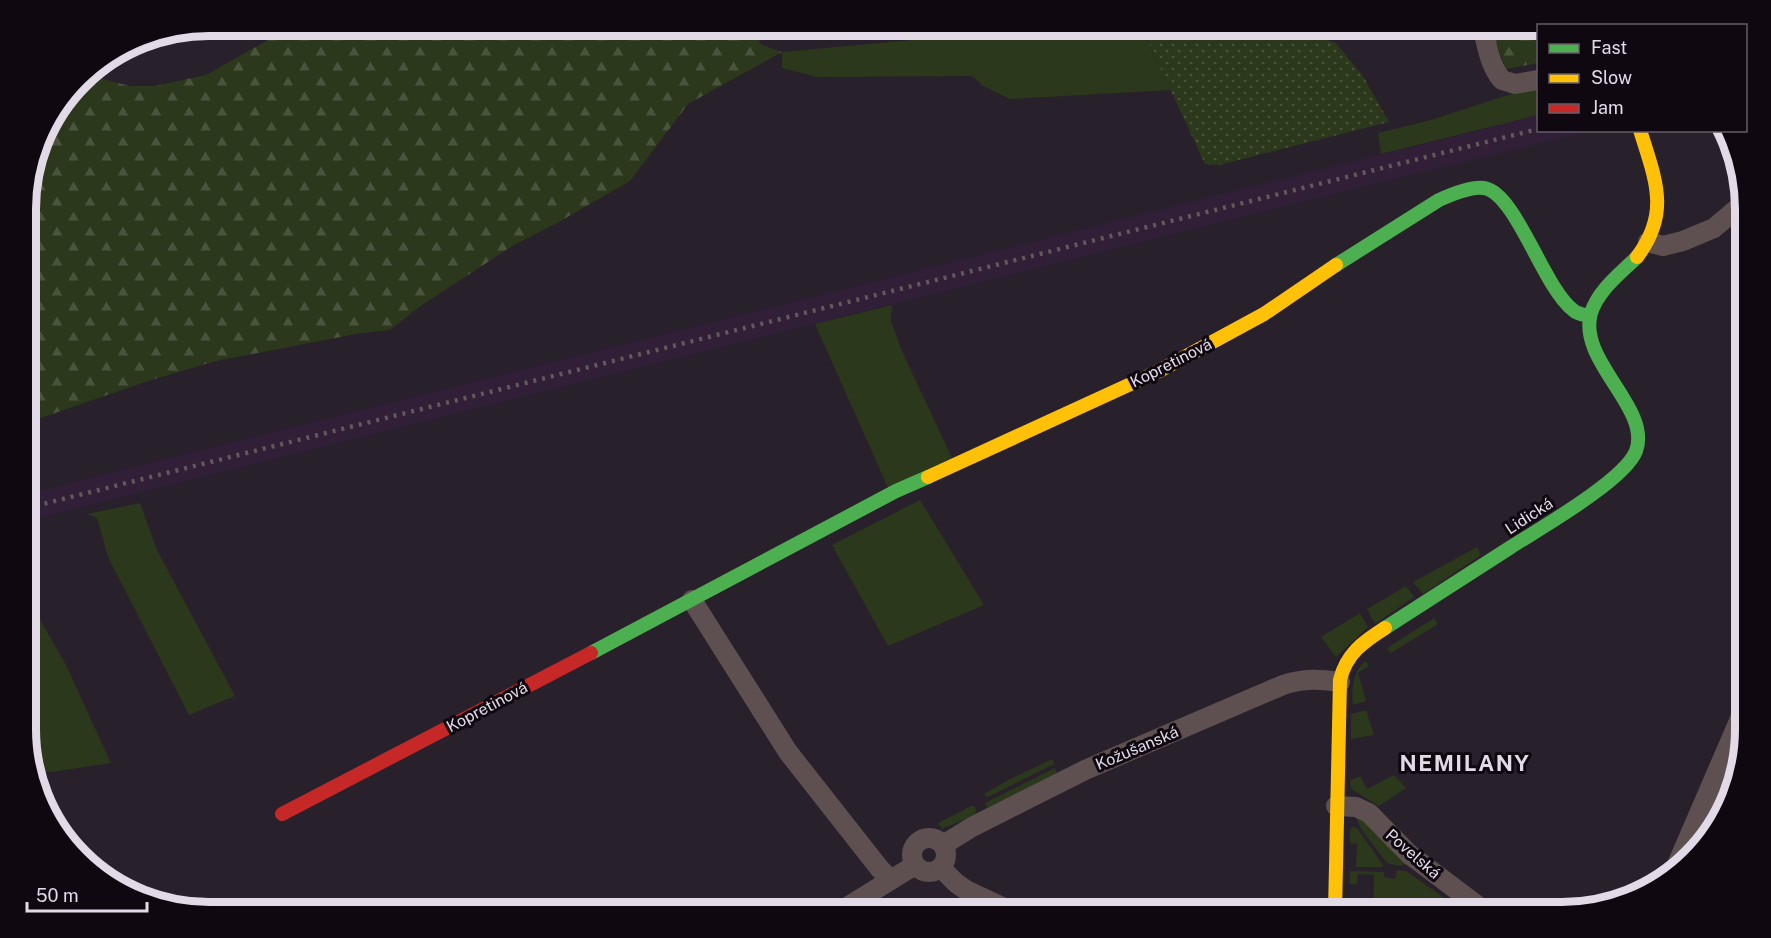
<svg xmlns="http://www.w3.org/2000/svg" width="1771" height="938" viewBox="0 0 1771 938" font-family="'Public Sans',sans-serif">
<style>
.built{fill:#311f38}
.grass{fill:#2b381b}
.forest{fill:url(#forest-firs)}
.garden{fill:url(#garden-dots)}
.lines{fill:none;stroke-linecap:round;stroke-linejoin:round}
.street{stroke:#5e5050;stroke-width:20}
.fast{stroke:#4caf50;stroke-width:14}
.slow{stroke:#ffc107;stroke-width:14}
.jam{stroke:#c62828;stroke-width:14}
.rail{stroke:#63595c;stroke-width:4.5;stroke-dasharray:3 6;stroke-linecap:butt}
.labels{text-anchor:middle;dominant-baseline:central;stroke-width:6;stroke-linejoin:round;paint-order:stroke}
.street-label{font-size:16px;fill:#e3dae8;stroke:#0f0811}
.district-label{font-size:22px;font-weight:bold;letter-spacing:1.5px;fill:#e3dae8;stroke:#0f0811}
.rim{fill:none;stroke:#e3dae8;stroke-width:8}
</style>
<defs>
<pattern id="forest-firs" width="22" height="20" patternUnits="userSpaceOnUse" patternTransform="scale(1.5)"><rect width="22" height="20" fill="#2b381b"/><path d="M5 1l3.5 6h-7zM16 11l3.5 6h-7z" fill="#4a543c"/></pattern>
<pattern id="garden-dots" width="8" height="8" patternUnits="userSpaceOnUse" patternTransform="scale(1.5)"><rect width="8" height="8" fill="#2b381b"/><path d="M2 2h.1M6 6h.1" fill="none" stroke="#4a543c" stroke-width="1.8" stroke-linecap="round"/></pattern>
</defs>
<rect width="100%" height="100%" fill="#28202b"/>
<polygon class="built" points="1538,115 1538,130 1591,131 1244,216 27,521 27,494"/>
<g class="grass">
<polygon points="1065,26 1140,26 1171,90 1010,99 983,86 973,76 817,77 782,68 782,52"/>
<polygon points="1538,85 1538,115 1381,154 1378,133 1431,120"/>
<polygon points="892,305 891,321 901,349 952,458 889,490 815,324"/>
<polygon points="920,500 984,605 888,646 832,545"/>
<polygon points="140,503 157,550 235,696 189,715 108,557 97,518 87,514"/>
<polygon points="1477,547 1481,555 1423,594 1413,582"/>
<polygon points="1406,586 1414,597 1375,624 1367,609"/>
<polygon points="27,597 66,665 111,763 52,772 35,772 27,753"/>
<polygon points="1360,613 1368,627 1336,657 1321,637"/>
<polygon points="1434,618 1438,624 1391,653 1387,648"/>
<path d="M 1366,661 L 1369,666 L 1358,673 L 1366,701 L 1353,705 C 1351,691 1353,670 1366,661 Z"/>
<polygon points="1366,710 1374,735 1351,739 1351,714"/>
<polygon points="1052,759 1054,764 990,796 986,797 984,794 1010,779"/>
<polygon points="1055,768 1057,774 987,808 985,803"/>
<polygon points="1394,775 1406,788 1379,806 1351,789 1350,780 1360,776 1367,789"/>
<polygon points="971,806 974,806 976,809 975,815 942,829 938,823"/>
<polygon points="1356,817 1361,817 1407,864 1399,866 1387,863 1361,829"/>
<polygon points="1352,827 1357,828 1383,865 1382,867 1356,867 1357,844 1350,843 1350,830"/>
<polygon points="1397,870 1406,871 1457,907 1467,912 1373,912 1374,875 1358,874 1357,884 1349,884 1350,871 1384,872 1384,877 1395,879"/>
</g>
<g class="forest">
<polygon points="293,26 748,26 762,45 782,52 688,104 630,181 557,223 514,245 419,307 390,330 361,333 216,361 148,381 26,423 26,197 45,128 89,71 106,80 130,86 155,86 206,75"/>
<polygon points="1493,26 1538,26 1538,63 1506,69 1495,40"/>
</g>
<polygon class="garden" points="1203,26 1308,34 1336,43 1363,76 1389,122 1219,165 1205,164 1144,33"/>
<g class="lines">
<g class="street">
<path d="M 1482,26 C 1487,44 1489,65 1502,80 L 1515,84 L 1538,80"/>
<polyline points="1648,242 1663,246 1683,241 1714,228 1734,211 1744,205"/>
<polyline points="692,600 788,752 880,869 891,880"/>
<polyline points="1336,806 1356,807 1369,813 1409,854 1486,912"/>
<circle cx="929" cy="855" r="17"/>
<path d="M 943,845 L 972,827 L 1085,770 L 1283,685 C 1305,678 1318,679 1340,682"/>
<polyline points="1676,867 1745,707"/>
<polyline points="941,868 956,883 966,890 1013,912"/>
<polyline points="839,912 915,865"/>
</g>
<g class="fast">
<path d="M 1336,265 L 1439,200 C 1450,195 1471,186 1484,188 C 1516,193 1543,287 1573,310 C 1577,314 1584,315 1590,316"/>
<path d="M 1385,628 C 1427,601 1469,574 1511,547 C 1539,529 1625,480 1636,451 C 1652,408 1577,361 1591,313 C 1598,290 1621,273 1637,257"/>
<polyline points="591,653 896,491 928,477"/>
</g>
<g class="slow">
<path d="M 1637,257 C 1671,212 1655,179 1640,130"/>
<polyline points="928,477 1159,371 1264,314 1336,265"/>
<path d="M 1335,912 L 1340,680 C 1346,654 1363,642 1385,628"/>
</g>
<polyline class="jam" points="282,814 591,653"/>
<polyline class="rail" points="27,508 1538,129"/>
</g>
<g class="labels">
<g class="street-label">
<text transform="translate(1171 363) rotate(-27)">Kopretinová</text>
<text transform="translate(1529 516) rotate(-33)">Lidická</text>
<text transform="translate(487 707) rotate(-28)">Kopretinová</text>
<text transform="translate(1137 748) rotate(-23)">Kožušanská</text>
<text transform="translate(1413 854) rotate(41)">Povelská</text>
</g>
<g class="district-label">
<text x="1465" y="763">NEMILANY</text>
</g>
</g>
<path d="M0 0H1771V938H0ZM209 36H1562A173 173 0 0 1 1735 209V729A173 173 0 0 1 1562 902H209A173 173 0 0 1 36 729V209A173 173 0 0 1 209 36Z" fill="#0f0811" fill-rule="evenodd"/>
<path class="rim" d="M209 36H1562A173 173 0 0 1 1735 209V729A173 173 0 0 1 1562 902H209A173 173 0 0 1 36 729V209A173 173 0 0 1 209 36Z"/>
<rect x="1537" y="24" width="210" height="108" fill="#0f0811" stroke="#645c67" stroke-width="1.5"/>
<rect x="1549" y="44" width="30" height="9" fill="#4caf50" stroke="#645c67" stroke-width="1.5"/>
<text x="1591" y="54" font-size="18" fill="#e3dae8">Fast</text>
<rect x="1549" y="74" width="30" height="9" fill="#ffc107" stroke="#645c67" stroke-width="1.5"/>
<text x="1591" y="84" font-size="18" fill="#e3dae8">Slow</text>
<rect x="1549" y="104" width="30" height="9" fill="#c62828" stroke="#645c67" stroke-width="1.5"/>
<text x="1591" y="114" font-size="18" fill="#e3dae8">Jam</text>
<path d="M27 902v9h120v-9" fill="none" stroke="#e3dae8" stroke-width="3"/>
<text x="36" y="902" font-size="18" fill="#e3dae8" stroke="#0f0811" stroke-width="4.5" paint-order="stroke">50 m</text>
</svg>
